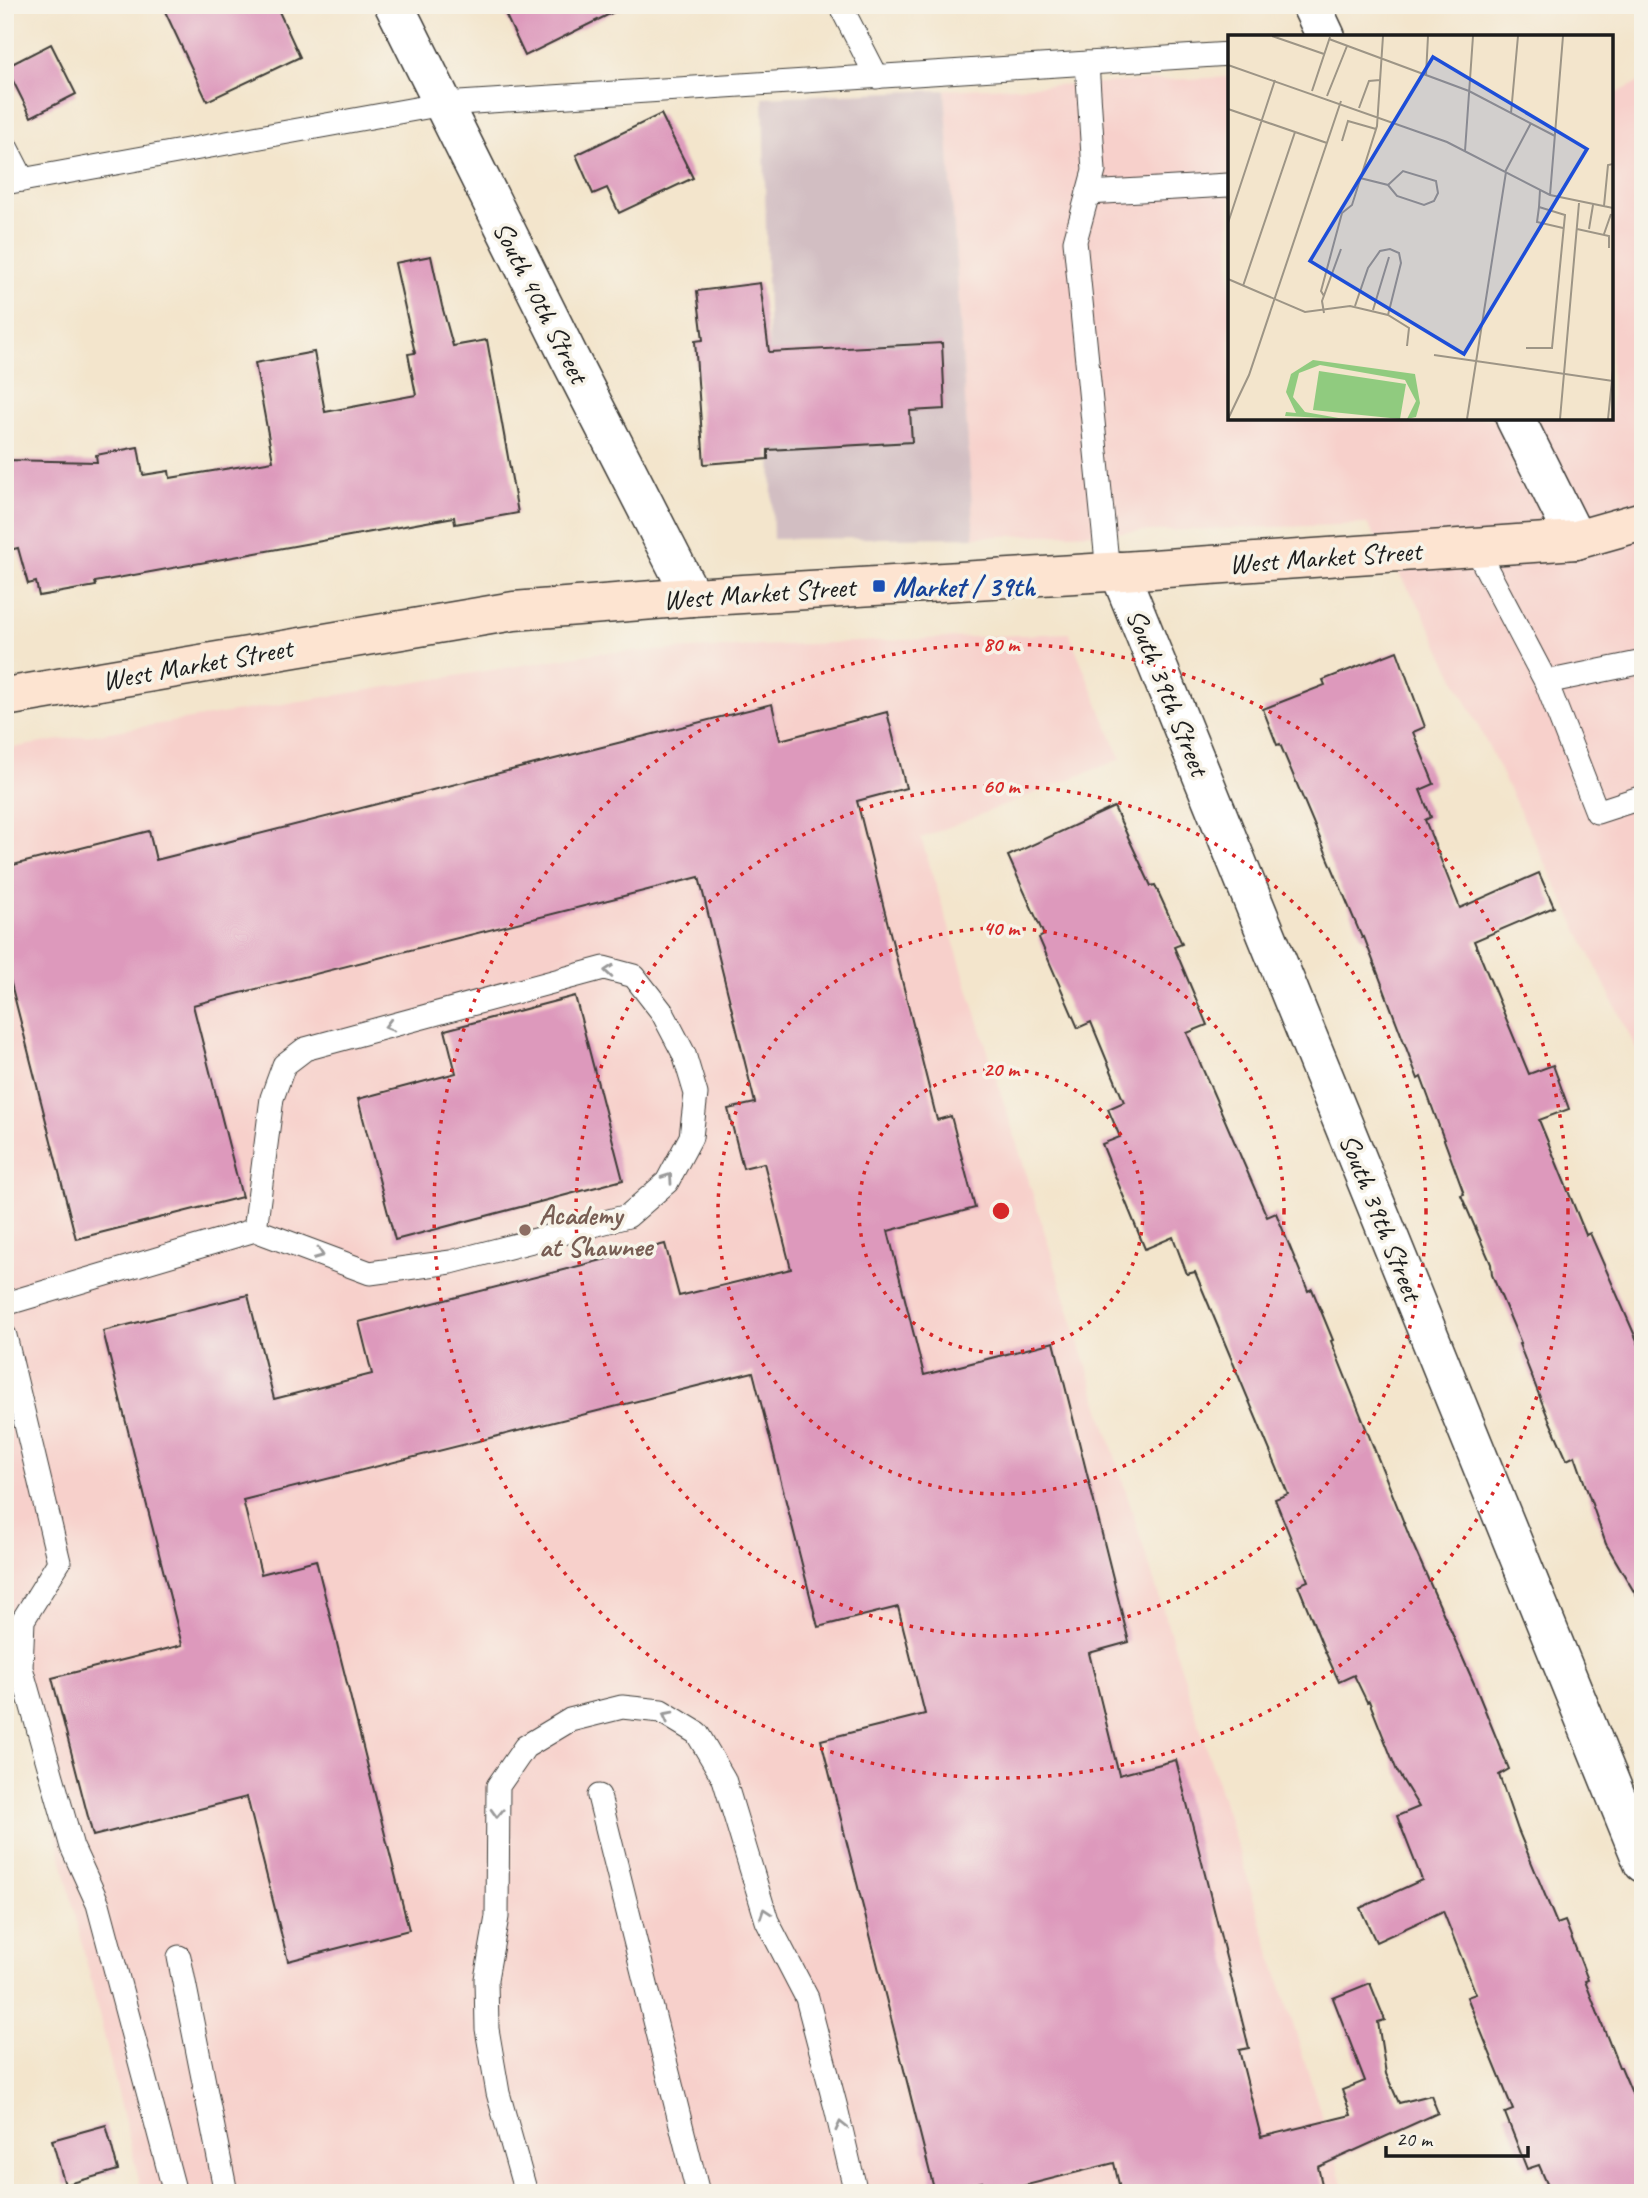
<svg xmlns="http://www.w3.org/2000/svg" width="1648" height="2198" viewBox="0 0 1648 2198" font-family="Caveat,sans-serif">
<style>
.built{fill:#f7d0cb}
.industrial{fill:#d2bec2}
.building{fill:#dd99bc}
.lines{fill:none;stroke-linecap:round;stroke-linejoin:round}
.lane-casing{stroke:#3c3a36;stroke-width:25}
.street-casing{stroke:#3c3a36;stroke-width:41}
.secondary-casing{stroke:#3c3a36;stroke-width:41}
.lane{stroke:#fff;stroke-width:23}
.street{stroke:#fff;stroke-width:38}
.secondary{stroke:#fde4d1;stroke-width:38}
.oneway{stroke:#999}
.ring{fill:none;stroke:#d62828;stroke-width:3.5;stroke-dasharray:3.5 7}
.transit-dot{fill:#1a4fb4;stroke:#f7f3e8;stroke-width:2.5}
.education-dot{fill:#8d6e63;stroke:#f7f3e8;stroke-width:2.5}
.labels{text-anchor:middle;dominant-baseline:central;stroke-width:7;stroke-linejoin:round;paint-order:stroke}
.street-label{font-size:28px;fill:#1c1c1c;stroke:#f7f3e8}
.transit-label{font-size:28px;font-weight:bold;fill:#164399;stroke:#f7f3e8;text-anchor:start}
.education-label{font-size:28px;font-weight:bold;fill:#785e54;stroke:#f7f3e8;text-anchor:start}
.inset-road{fill:none;stroke:#9d9586;stroke-width:2}
.view{fill:#1d4ed8;fill-opacity:0.15;stroke:#1d4ed8;stroke-width:3.5}
.inset-edge{fill:none;stroke:#1c1c1c;stroke-width:3.5}
.centre{fill:#d62828;stroke:#f7f3e8;stroke-width:3.5}
.ring-label{font-size:21px;text-anchor:middle;font-weight:bold;fill:#d62828;stroke:#f7f3e8;stroke-width:7;stroke-linejoin:round;paint-order:stroke}
</style>
<rect width="100%" height="100%" fill="#f7f3e8"/>
<filter id="ink" filterUnits="userSpaceOnUse"><feTurbulence type="fractalNoise" baseFrequency=".0143" numOctaves="2"/><feDisplacementMap in="SourceGraphic" scale="14" xChannelSelector="R" yChannelSelector="G"/><feConvolveMatrix kernelMatrix="1 2 1 2 8 2 1 2 1" color-interpolation-filters="sRGB"/></filter>
<filter id="wash" filterUnits="userSpaceOnUse"><feTurbulence type="fractalNoise" baseFrequency=".00686" numOctaves="4" result="noise"/><feDisplacementMap in="SourceGraphic" scale="28" xChannelSelector="R" yChannelSelector="G"/><feGaussianBlur stdDeviation="1.57" result="paint"/><feColorMatrix in="noise" values="0 0 0 0 0 0 0 0 0 0 0 0 0 0 0 0 0 1.4 0 .05"/><feComposite in="paint" operator="in"/></filter>
<g filter="url(#wash)">
<rect width="100%" height="100%" fill="#f3e5cc"/>
<g class="built">
<polygon points="1230,77 1230,418 1611,418 1611,96 1643,80 1643,1063 1420,607 1367,524 974,537 945,90"/>
<polygon points="1069,633 1121,759 921,838 1346,2193 142,2193 5,1623 5,749 597,653"/>
</g>
<polygon class="industrial" points="945,90 974,537 773,539 763,97"/>
<g id="blocks">
<g class="building">
<polygon points="162,5 276,5 300,57 207,101"/>
<polygon points="501,5 628,5 525,56"/>
<polygon points="51,44 76,94 31,117 6,67"/>
<polygon points="661,114 693,178 619,213 607,188 593,194 576,155"/>
<polygon points="431,256 442,306 453,346 487,340 518,513 455,524 454,517 95,582 96,586 39,596 36,582 28,584 18,548 5,551 5,460 97,462 96,455 138,447 143,475 169,471 170,478 273,461 255,363 314,352 325,412 416,395 408,354 415,353 395,263"/>
<polygon points="760,283 769,352 942,343 945,409 910,411 912,442 768,450 768,459 704,464 695,341 703,340 697,291"/>
<polygon points="1397,651 1425,727 1413,732 1434,784 1420,790 1431,817 1425,820 1460,908 1539,873 1554,907 1474,941 1529,1074 1553,1065 1569,1109 1539,1120 1586,1235 1590,1233 1643,1354 1643,1607 1606,1544 1575,1456 1567,1460 1547,1415 1519,1344 1521,1343 1492,1275 1491,1264 1461,1195 1464,1194 1421,1077 1418,1079 1364,937 1362,938 1280,744 1277,745 1263,709 1325,685 1323,680"/>
<polygon points="772,704 780,740 887,712 906,788 857,801 937,1120 951,1116 975,1208 888,1231 924,1375 1054,1342 1129,1642 1089,1653 1119,1775 1176,1760 1249,2048 1239,2050 1261,2137 1351,2115 1342,2090 1365,2081 1333,1998 1370,1983 1385,2020 1378,2022 1386,2074 1399,2103 1431,2095 1438,2113 1318,2167 1324,2193 1121,2193 1114,2163 995,2193 985,2193 982,2182 935,2193 821,1740 925,1714 898,1607 818,1627 753,1372 243,1500 261,1574 316,1560 409,1930 288,1961 247,1797 93,1836 52,1678 182,1645 103,1331 248,1295 274,1399 372,1374 359,1322 665,1244 679,1296 791,1269 764,1163 743,1168 728,1109 755,1103 699,877 193,1005 242,1197 76,1239 5,960 5,867 149,831 156,860"/>
<polygon points="1114,807 1151,886 1155,885 1182,944 1174,947 1207,1025 1187,1033 1267,1217 1276,1213 1308,1291 1312,1289 1333,1340 1331,1341 1410,1538 1476,1688 1509,1769 1499,1775 1518,1830 1557,1924 1565,1921 1588,1980 1585,1981 1619,2067 1621,2067 1643,2119 1643,2184 1621,2193 1551,2193 1539,2165 1527,2169 1505,2113 1513,2110 1467,1997 1476,1994 1443,1911 1376,1942 1360,1908 1422,1880 1397,1816 1419,1807 1397,1771 1369,1701 1367,1702 1354,1675 1339,1682 1324,1649 1298,1585 1308,1581 1275,1499 1288,1494 1195,1272 1187,1274 1173,1237 1145,1249 1102,1144 1120,1137 1108,1109 1124,1102 1091,1022 1078,1028 1039,938 1044,935 1008,856"/>
<polygon points="575,996 623,1180 395,1240 358,1099 456,1073 445,1030"/>
<polygon points="106,2125 118,2170 65,2185 52,2140"/>
</g>
</g>
</g>
<g filter="url(#ink)">
<use href="#blocks" fill-opacity="0" stroke="#3c3a36" stroke-width="2"/>
<g class="lines">
<defs>
<g id="lane">
<polyline points="840,5 877,77"/>
<polyline points="1087,63 1094,171 1075,241 1108,572"/>
<polyline points="5,145 23,180"/>
<polyline points="5,183 443,104 1230,54"/>
<polyline points="1088,193 1228,185"/>
<polyline points="1475,547 1546,682 1643,662"/>
<polyline points="1546,682 1597,812 1643,797"/>
<polyline points="5,1304 255,1230 370,1273 451,1262 628,1216 667,1182 691,1137 696,1094 684,1054 662,1012 634,976 604,968 305,1049 284,1065 272,1098 255,1230"/>
<polyline points="5,1336 59,1562 23,1620 21,1668 72,1847 98,1904 175,2193"/>
<polyline points="599,1796 698,2193"/>
<polyline points="179,1957 226,2193"/>
<polyline points="526,2193 498,2093 487,2029 486,1979 497,1917 498,1786 525,1747 570,1720 622,1707 661,1711 697,1733 724,1779 767,1921 807,1998 836,2108 856,2193"/>
</g>
<g id="street">
<polyline points="394,5 570,359 692,597"/>
<polyline points="1311,5 1326,37"/>
<polyline points="1515,418 1576,540"/>
<polyline points="1119,571 1643,1863"/>
</g>
<polyline id="secondary" points="5,697 514,611 692,597 1108,572 1576,540 1643,521"/>
</defs>
<use href="#lane" class="lane-casing"/>
<use href="#street" class="street-casing"/>
<use href="#secondary" class="secondary-casing"/>
<use href="#lane" class="lane"/>
<use href="#street" class="street"/>
<use href="#secondary" class="secondary"/>
</g>
<defs><path id="oneway-chevron" d="M-2-3.5L2.5 0L-2 3.5" fill="none" stroke-width="1.6" stroke-linecap="round" stroke-linejoin="round" transform="scale(1.75)"/></defs>
<g class="oneway">
<use href="#oneway-chevron" transform="translate(609 971) rotate(-175)"/>
<use href="#oneway-chevron" transform="translate(389 1026) rotate(165)"/>
<use href="#oneway-chevron" transform="translate(668 1178) rotate(-55)"/>
<use href="#oneway-chevron" transform="translate(319 1254) rotate(21)"/>
<use href="#oneway-chevron" transform="translate(667 1716) rotate(-152)"/>
<use href="#oneway-chevron" transform="translate(497 1813) rotate(92)"/>
<use href="#oneway-chevron" transform="translate(765 1913) rotate(-109)"/>
<use href="#oneway-chevron" transform="translate(841 2126) rotate(-103)"/>
</g>
</g>
<g class="ring">
<circle cx="1001" cy="1211" r="142"/>
<circle cx="1001" cy="1211" r="283"/>
<circle cx="1001" cy="1211" r="425"/>
<circle cx="1001" cy="1211" r="567"/>
</g>
<rect class="transit-dot" x="872" y="579" width="14" height="14" rx="3.5"/>
<circle class="education-dot" cx="525" cy="1230" r="7"/>
<g class="labels">
<g class="street-label">
<text transform="translate(541 302) rotate(63)">South 40th Street</text>
<text transform="translate(1325 557) rotate(-4)">West Market Street</text>
<text transform="translate(759 593) rotate(-4)">West Market Street</text>
<text transform="translate(197 664) rotate(-10)">West Market Street</text>
<text transform="translate(1168 692) rotate(68)">South 39th Street</text>
<text transform="translate(1381 1217) rotate(68)">South 39th Street</text>
</g>
<g class="transit-label">
<text x="893" y="586">Market / 39th</text>
</g>
<g class="education-label">
<text x="539" y="1214">Academy<tspan x="539" dy="32">at Shawnee</tspan></text>
</g>
</g>
<g transform="translate(1228 35)">
<rect width="385" height="385" fill="#f3e5cc"/>
<path d="M 85,325 L 187,339 L 192,368 L 188,382 L 179,384 L 188,366 L 177,345 L 92,330 L 71,338 L 65,362 L 77,377 L 116,384 L 57,381 L 58,377 L 68,378 L 58,357 L 63,339 ZM 91,336 L 178,349 L 172,384 L 85,375 Z" fill="#90cb7f"/>
<path class="inset-road" d="M 44,1 L 96,19M 101,4 L 241,56 L 327,101M 0,30 L 219,107 L 322,160 L 385,173M 198,40 L 200,1M 84,56 L 102,2M 99,61 L 119,11M 131,73 L 141,46 L 152,45M 385,73 L 385,115M 0,74 L 99,108M 283,78 L 290,1M 114,106 L 120,86 L 148,94M 237,116 L 245,1M 277,137 L 303,88M 132,143 L 160,150 L 169,161 L 196,170 L 206,166 L 210,158 L 208,146 L 175,136 L 160,150M 322,160 L 335,1M 376,171 L 380,130 L 385,129M 311,172 L 309,187 L 335,193M 0,188 L 47,45M 349,194 L 381,201 L 381,213M 361,194 L 365,170M 376,199 L 383,179M 0,244 L 77,277 L 122,271 L 160,280 L 181,293 L 179,311M 15,251 L 67,97M 96,261 L 93,256 L 114,178 L 124,170 L 149,91 L 155,1M 127,271 L 140,233 L 152,216 L 162,214 L 171,218 L 173,228 L 160,280M 145,275 L 161,222M 96,278 L 94,266 L 113,214M 298,313 L 324,313 L 337,180 L 311,172 L 312,155M 206,320 L 385,346M 0,384 L 21,340 L 113,66M 239,384 L 278,137M 332,384 L 351,168M 380,384 L 385,335"/>
<path class="view" d="M 205,22 L 359,114 L 236,319 L 82,226 Z"/>
<rect width="385" height="385" class="inset-edge"/>
</g>
<circle cx="1001" cy="1211" r="10" class="centre"/>
<g class="ring-label">
<text x="1001" y="651">80 m</text>
<text x="1001" y="793">60 m</text>
<text x="1001" y="935">40 m</text>
<text x="1001" y="1076">20 m</text>
</g>
<rect width="1648" height="2198" fill="none" stroke="#f7f3e8" stroke-width="28"/>
<path d="M1386 2146v10h142v-10" fill="none" stroke="#1c1c1c" stroke-width="3.5"/>
<text x="1396" y="2146" font-size="21" fill="#1c1c1c" stroke="#f7f3e8" stroke-width="5" paint-order="stroke">20 m</text>
</svg>
